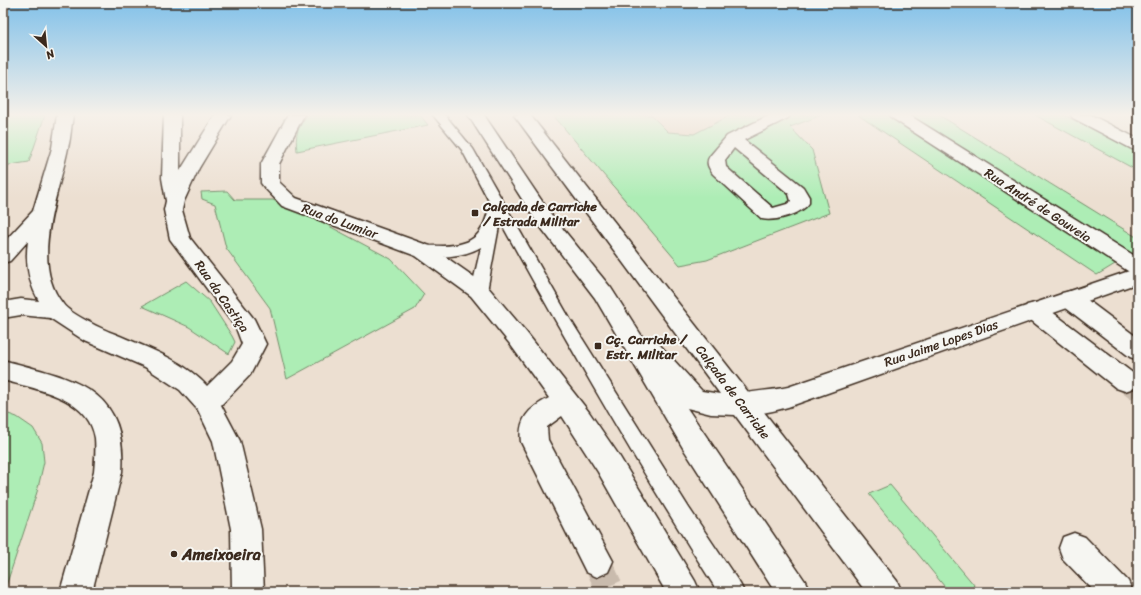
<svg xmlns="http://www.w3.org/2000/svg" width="1141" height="595" viewBox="0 0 1141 595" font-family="Sriracha,sans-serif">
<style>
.built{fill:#e4cfba}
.green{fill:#adedb5;stroke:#748c6a}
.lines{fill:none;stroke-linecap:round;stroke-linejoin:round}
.street-tunnel-far1{stroke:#c9bbad;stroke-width:22;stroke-dasharray:22 11;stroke-linecap:butt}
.street-tunnel{stroke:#c9bbad;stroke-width:28;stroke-dasharray:28 14;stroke-linecap:butt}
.lane-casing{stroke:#3b2a1e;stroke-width:3}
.street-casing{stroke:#3b2a1e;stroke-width:3}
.secondary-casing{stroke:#3b2a1e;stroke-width:3}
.highway-casing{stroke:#3b2a1e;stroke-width:3}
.lane{fill:#f6f6f2;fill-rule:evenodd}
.street{fill:#f6f6f2;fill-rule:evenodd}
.secondary{fill:#f6f6f2;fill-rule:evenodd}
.highway{fill:#f6f6f2;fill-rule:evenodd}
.poi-dot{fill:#3b2a1e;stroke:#f6f6f2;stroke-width:1.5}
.labels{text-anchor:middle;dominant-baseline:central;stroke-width:4;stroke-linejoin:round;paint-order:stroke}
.street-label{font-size:13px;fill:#3b2a1e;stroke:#f6f6f2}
.poi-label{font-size:13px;font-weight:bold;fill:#3b2a1e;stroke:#f6f6f2;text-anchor:start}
.near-poi-label{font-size:16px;font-weight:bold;fill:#3b2a1e;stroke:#f6f6f2;text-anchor:start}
</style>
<rect width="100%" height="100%" fill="#ecdfd1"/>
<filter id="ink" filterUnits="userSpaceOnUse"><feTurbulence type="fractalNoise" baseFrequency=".025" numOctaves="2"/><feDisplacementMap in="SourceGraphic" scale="8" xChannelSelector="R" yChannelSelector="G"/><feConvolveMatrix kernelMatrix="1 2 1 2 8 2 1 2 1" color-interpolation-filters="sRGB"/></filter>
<g filter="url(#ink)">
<polygon class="built" points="651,115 731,115 694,134 668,132"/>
<g class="green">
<polygon points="3,115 45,115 29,162 3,166"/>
<path d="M 307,115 L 420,115 L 428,125 L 297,151 C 295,134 297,130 307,115 Z"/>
<polygon points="553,115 651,115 668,132 694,134 731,115 822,115 790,127 812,150 829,213 707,260 680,265"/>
<polygon points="858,115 939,115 1138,238 1138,250 1097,275"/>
<polygon points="1035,115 1064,115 1138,152 1138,171"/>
<polygon points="227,191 235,200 273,200 314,218 391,259 424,294 415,309 287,379 270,308 226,248 215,204 202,199 201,192"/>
<polygon points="186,281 210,302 232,336 235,342 229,354 189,327 142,306"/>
<polygon points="3,412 17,417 33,428 42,443 44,462 37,492 4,592"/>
<polygon points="890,485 980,592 949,592 869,494"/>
</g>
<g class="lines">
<polyline class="street-tunnel-far1" points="1125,381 1138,391"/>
<polyline class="street-tunnel" points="597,561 611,592"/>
<defs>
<path id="lane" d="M 433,115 L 445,115 L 473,149 L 570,319 L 689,508 L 740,584 L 744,592 L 718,592 C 641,471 569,347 500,221 L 487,291 L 485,295 L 479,297 L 473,295 L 471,291 L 481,247 C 464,257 436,259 418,254 L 416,251 L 418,248 C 426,245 434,246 443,246 C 476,245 484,233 490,203 L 462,150 Z"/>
<g id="street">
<path d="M 57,115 L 73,115 C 71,126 71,137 68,148 C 59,194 29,262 63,304 C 70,314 104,330 115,334 C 148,348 183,360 207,386 L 232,361 L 242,344 L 236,328 L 170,239 L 164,210 L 166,201 L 162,178 L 164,115 L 180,115 L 180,171 L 215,115 L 231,115 L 199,168 L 184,201 L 182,210 L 190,238 L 254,319 L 266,344 L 250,375 L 221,405 L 240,441 L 261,529 L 264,592 L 232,592 L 231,529 L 213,441 L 198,410 L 180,390 L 145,367 L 85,341 L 50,318 L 21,315 L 3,318 L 3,302 L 21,299 L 39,301 C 28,282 25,262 28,241 L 10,261 L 3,263 L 3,243 L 33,211 L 52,148 Z"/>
<path d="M 288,115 L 304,115 L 279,164 L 279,182 L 296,198 L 430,246 L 487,286 L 526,332 L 589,412 L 618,454 L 695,581 L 700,592 L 666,592 L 598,472 L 562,416 L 547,427 L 548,440 L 613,561 L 608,572 L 597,577 L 586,572 L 521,442 C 518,419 529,408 549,398 L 510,344 L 471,296 L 416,256 L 282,206 L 264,187 L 261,183 L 261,164 Z"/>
<path d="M 770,115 L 790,115 L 788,118 L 744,140 L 803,187 L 809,197 L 809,203 C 802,214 775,222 762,219 L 713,174 C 709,168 705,163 710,156 L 727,136 ZM 734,148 L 789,194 L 791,201 L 787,204 L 773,208 L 726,167 L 725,160 Z"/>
<polygon points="890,115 909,115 1138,258 1138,275 1131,273 892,118"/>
<polygon points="1071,115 1091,115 1138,139 1138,150 1132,149 1073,118"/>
<polygon points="1070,291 1078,293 1138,338 1138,360 1130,357 1062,305 1059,299 1062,293"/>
<polygon points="1035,303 1043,305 1134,374 1137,381 1134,388 1125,391 1116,388 1027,317 1024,311 1027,305"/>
<path d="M 3,360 C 71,379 128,385 122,472 L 92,592 L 60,592 L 94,472 C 95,461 96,450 95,438 C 89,397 35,389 3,380 Z"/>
<polygon points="1074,533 1085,537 1128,581 1133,592 1095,592 1063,559 1059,548 1063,537"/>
</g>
<path id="secondary" d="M 1138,268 L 1138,283 L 788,407 C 771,412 750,417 734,412 L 730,404 L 734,396 C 751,391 770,391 788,387 Z"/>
<polygon id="highway" points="468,115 484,115 550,213 611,288 645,341 650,340 658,343 702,391 720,394 514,115 530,115 897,581 902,592 866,592 735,415 711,414 687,408 805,581 810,592 775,592 683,448 595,298 536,221"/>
</defs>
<use href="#lane" class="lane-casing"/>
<use href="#street" class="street-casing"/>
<use href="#secondary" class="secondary-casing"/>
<use href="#highway" class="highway-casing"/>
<use href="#lane" class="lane"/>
<use href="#street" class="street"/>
<use href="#secondary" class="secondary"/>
<use href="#highway" class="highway"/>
</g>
</g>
<linearGradient id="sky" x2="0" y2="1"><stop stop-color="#82c1e9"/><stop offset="0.58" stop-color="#f6f1ea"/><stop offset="1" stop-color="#f6f1ea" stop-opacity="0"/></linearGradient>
<rect width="1141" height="198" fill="url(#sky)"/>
<g class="poi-dot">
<rect x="471" y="209" width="8" height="8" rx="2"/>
<rect x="594" y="342" width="8" height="8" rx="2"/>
<circle cx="174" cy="554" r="4"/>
</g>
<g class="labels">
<g class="street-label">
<text transform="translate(1038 205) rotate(33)">Rua André de Gouveia</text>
<text transform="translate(340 221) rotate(20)">Rua do Lumiar</text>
<text transform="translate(222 296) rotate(55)">Rua da Castiça</text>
<text transform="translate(941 343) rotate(-19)">Rua Jaime Lopes Dias</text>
<text transform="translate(733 392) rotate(53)">Calçada de Carriche</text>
</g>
<g class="poi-label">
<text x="483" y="206">Calçada de Carriche<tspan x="483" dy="15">/ Estrada Militar</tspan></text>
<text x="606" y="339">Cç. Carriche /<tspan x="606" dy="15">Estr. Militar</tspan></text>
</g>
<g class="near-poi-label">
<text x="182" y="554">Ameixoeira</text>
</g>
</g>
<rect width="1141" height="595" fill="none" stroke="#f6f6f2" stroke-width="16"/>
<rect x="8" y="8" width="1125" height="579" fill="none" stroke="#3b2a1e" stroke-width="1.5" filter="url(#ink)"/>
<g transform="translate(46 46) rotate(153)" stroke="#f6f6f2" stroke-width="3" paint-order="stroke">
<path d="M0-3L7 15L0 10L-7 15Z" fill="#3b2a1e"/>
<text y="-6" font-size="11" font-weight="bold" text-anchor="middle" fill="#3b2a1e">N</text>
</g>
</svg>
